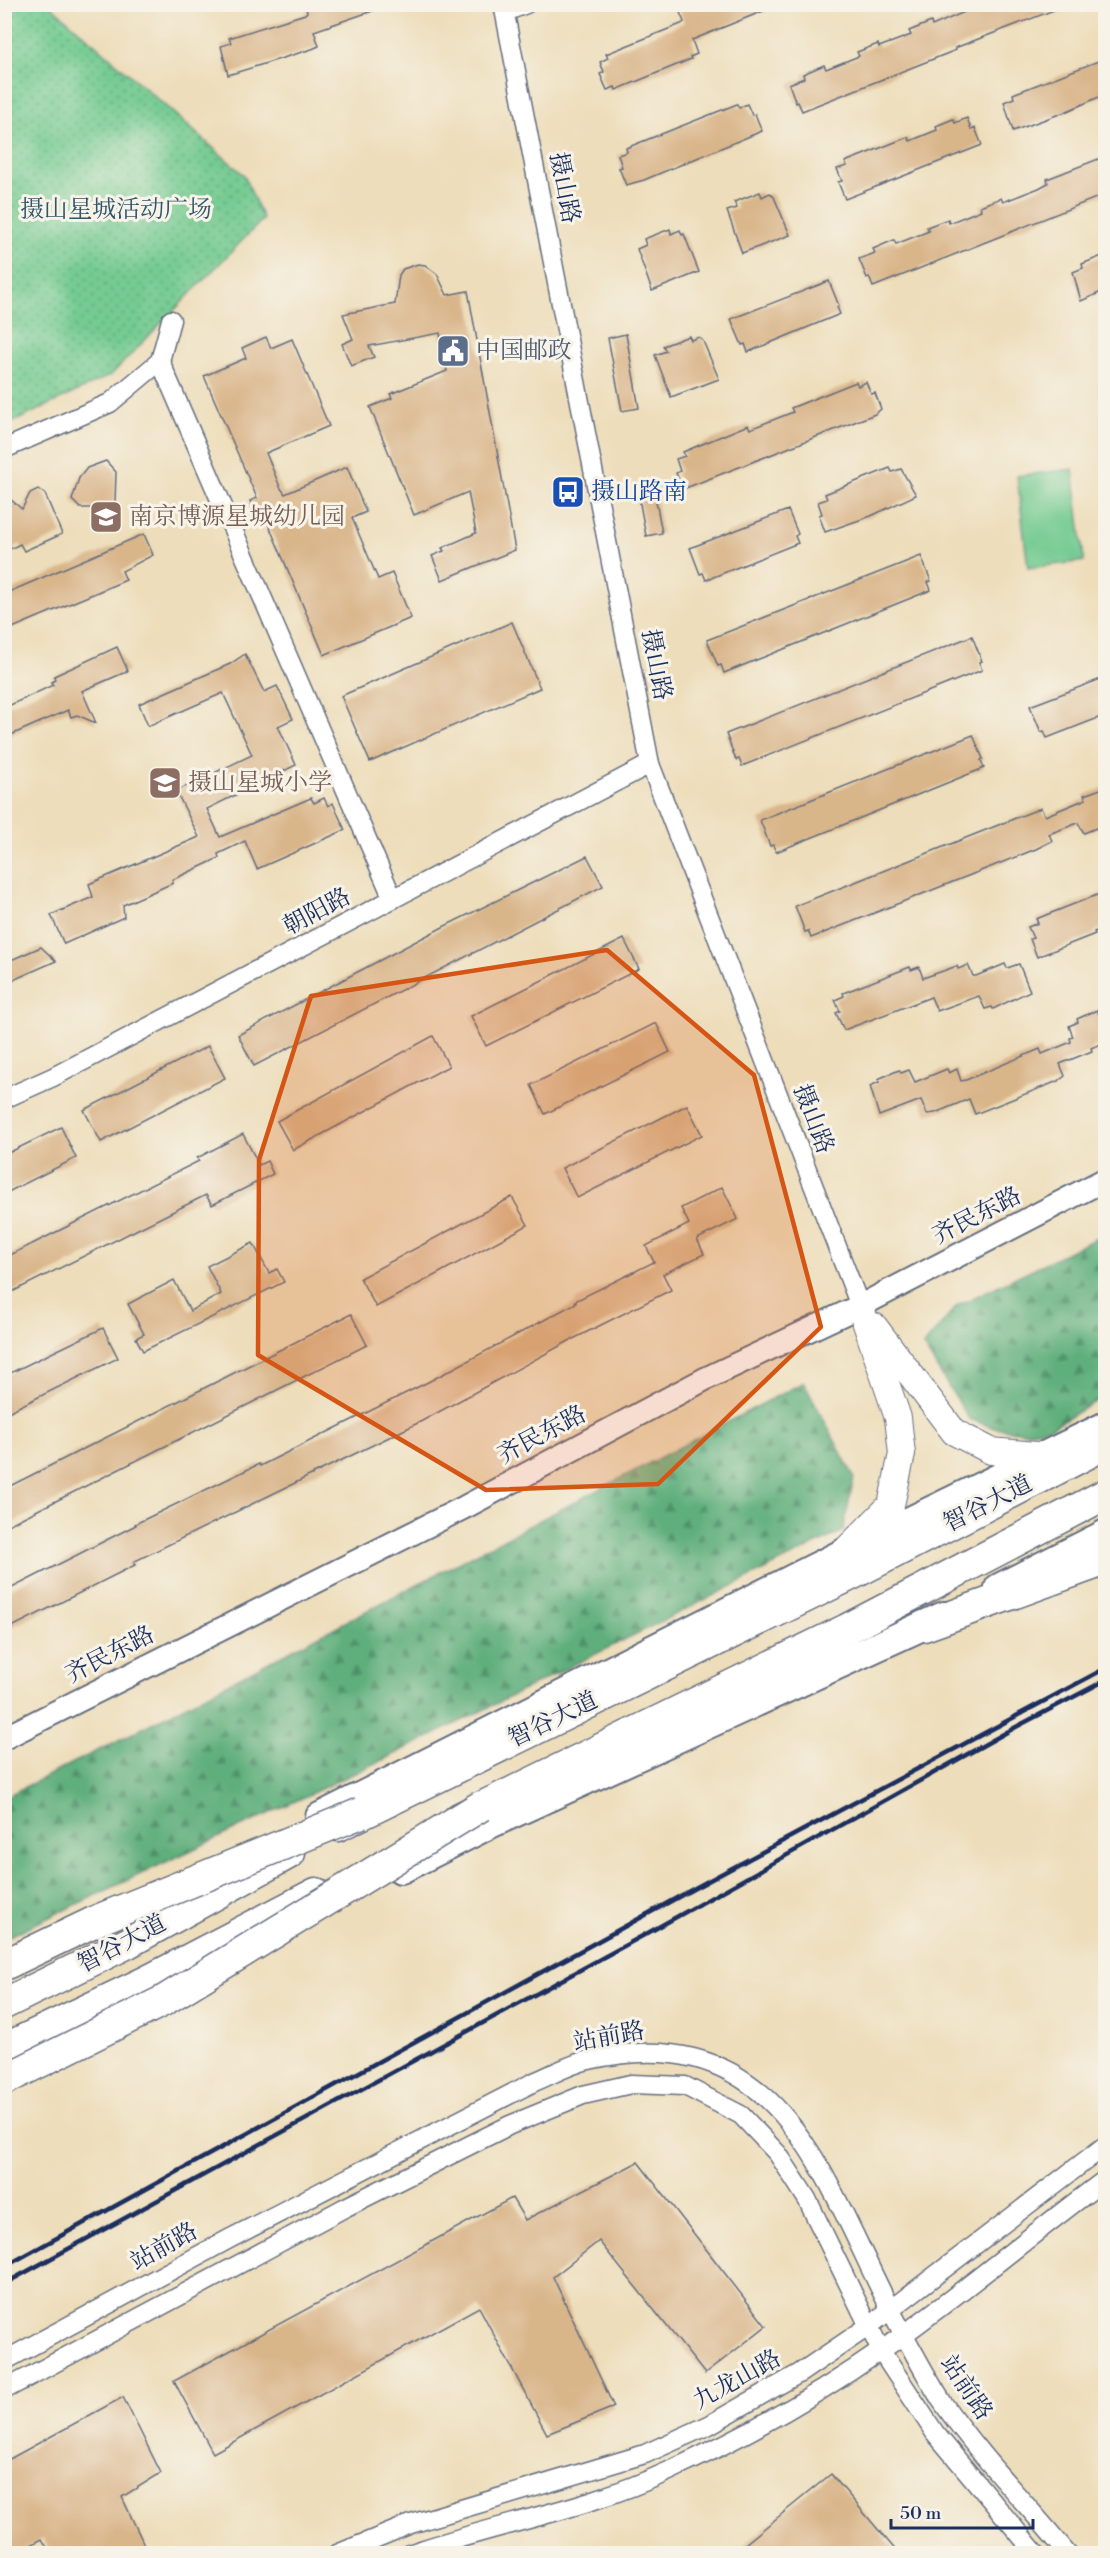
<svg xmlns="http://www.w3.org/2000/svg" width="1110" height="2558" viewBox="0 0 1110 2558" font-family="'Libre Bodoni','Noto Serif SC',serif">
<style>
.grass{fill:#74cb91;stroke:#487d78;stroke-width:1.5}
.forest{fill:url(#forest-firs);stroke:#3d6f6c;stroke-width:1.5}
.park{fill:url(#park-dots);stroke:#487d78;stroke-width:1.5}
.building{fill:#d9b58a}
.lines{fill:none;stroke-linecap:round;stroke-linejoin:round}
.minor-casing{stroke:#646c7e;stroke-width:21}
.tertiary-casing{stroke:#646c7e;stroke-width:26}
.secondary-casing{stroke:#646c7e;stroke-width:28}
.primary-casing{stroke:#646c7e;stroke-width:32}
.trunk-casing{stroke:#646c7e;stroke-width:33}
.minor{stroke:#fff;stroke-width:18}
.tertiary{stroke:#fff;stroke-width:22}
.secondary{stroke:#fff;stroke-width:26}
.primary{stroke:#fff;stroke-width:28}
.trunk{stroke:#fff;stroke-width:30}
.rail{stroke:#1b2f5e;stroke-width:4.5}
.trunk-bridge-casing{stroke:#646c7e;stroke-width:33;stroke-linecap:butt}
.trunk-bridge{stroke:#fff;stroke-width:30}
.marked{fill:#d45514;fill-opacity:0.2;stroke:#d45514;stroke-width:4.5;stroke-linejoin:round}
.labels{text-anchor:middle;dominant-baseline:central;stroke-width:6;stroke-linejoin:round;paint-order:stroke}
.street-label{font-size:24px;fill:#1b2f5e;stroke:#f7f3e8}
.park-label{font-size:24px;fill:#31566b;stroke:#f7f3e8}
.service-label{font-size:24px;fill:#4e5e75;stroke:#f7f3e8;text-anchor:start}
.transit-label{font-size:24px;fill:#164399;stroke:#f7f3e8;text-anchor:start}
.education-label{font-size:24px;fill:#785e54;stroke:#f7f3e8;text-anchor:start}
</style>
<defs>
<pattern id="forest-firs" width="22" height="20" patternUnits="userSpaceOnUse" patternTransform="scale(1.5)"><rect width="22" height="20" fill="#5faf7b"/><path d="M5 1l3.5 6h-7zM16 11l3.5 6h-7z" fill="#4e8f68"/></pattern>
<pattern id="park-dots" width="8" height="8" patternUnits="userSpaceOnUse" patternTransform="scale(1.5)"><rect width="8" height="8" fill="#74cb91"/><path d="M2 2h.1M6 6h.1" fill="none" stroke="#5ea57a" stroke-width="1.8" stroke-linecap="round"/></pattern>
</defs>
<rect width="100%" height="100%" fill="#f7f3e8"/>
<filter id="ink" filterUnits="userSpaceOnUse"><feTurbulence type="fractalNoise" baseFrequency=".0167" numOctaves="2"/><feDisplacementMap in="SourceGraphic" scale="12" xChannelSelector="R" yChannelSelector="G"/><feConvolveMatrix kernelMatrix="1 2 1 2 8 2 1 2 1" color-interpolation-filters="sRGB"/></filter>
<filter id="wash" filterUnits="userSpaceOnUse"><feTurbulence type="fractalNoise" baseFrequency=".008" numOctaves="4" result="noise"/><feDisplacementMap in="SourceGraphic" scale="24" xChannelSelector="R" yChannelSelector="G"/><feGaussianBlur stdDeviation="1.35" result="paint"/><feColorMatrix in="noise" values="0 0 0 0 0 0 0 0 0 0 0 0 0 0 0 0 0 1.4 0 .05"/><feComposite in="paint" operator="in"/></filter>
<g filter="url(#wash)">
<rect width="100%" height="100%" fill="#edddba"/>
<polygon class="grass" points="1073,469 1084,561 1028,568 1017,476"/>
<g class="forest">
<polygon points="1105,1234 1105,1396 1050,1428 1024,1432 995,1428 969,1419 923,1346 958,1305"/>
<polygon points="804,1382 854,1477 843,1531 393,1755 5,1938 5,1797 131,1734"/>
</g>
<polygon class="park" points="5,5 50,5 244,175 263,219 111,375 5,426"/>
<g id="blocks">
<g class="building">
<polygon points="305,4 383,4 384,7 314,31 319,46 312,49 228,75 221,46 231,43 229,38 305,14 307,12"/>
<polygon points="693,4 778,5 692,40 697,54 690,57 691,59 616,90 615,87 607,90 600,74 604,72 600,62 608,58 606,54 681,24 684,22 679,10"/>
<polygon points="983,4 1067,5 955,48 956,50 802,111 798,102 796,103 789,84 804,78 803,74 824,65 826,69 859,56 857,52 878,44 879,47 911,35 909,31 931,22 932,26"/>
<polygon points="1106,58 1106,94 1065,112 1013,131 1004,102 1014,98 1013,94"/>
<polygon points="737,104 739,108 747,104 752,115 755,114 762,131 644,180 626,185 619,168 622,167 618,155 627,152 626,148"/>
<polygon points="967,118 971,129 975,128 982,145 845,199 838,182 842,181 837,169 847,166 845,162 908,137 910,141 937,130 936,126 953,119 955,123"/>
<polygon points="1106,156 1106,194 873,287 869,277 867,278 859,259 875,253 873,249 894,240 896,244 929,231 927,227 948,219 949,223 981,210 980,206 1001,198 1003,202 1039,188 1048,183 1047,179"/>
<polygon points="760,192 762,197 770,193 774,197 790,235 742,253 727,211 737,208 734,202"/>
<polygon points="670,229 671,234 680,230 682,235 684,234 699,272 652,291 637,249 646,245 644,239"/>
<polygon points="1102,256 1106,265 1106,290 1081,301 1073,272 1083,268 1082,264"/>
<polygon points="418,264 425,265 437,274 447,295 468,291 515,550 442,580 432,556 444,551 442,548 476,533 468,492 414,515 370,407 392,398 390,394 447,371 440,333 369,346 374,357 351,366 342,344 353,339 343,314 395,304 399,275 403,269"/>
<polygon points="829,281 839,306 837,307 840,314 748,352 745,344 742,345 731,319"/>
<polygon points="626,334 639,408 622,411 608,338"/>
<polygon points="689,336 691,340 699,337 703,341 719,379 671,397 655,355 666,351 663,346"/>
<polygon points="266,337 271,348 292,339 329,426 266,453 280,487 285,494 347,467 366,512 352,518 378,579 392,573 411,618 324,655 264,514 257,517 250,501 257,498 204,376 246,358 242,348"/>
<polygon points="856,382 858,386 866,382 871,394 875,393 881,409 875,414 683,489 676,473 680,471 676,459 685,456 683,452 748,425 750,429 793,412 791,408"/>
<polygon points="106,461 116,472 115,503 94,511 93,508 80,508 72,500 79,478 87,468"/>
<polygon points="890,468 892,472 901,469 916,495 871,516 825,532 819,515 822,514 818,502 827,499 825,494"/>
<polygon points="653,485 662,533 646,536 637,488"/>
<polygon points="38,489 45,494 62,534 24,551 20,544 4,552 4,494 22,509 30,493"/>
<polygon points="788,510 798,534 795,536 798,543 706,580 703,573 700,574 690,548"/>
<polygon points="144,534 153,555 122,571 126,580 10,629 4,617 4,594"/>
<polygon points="921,556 931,581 928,582 931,590 724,673 721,665 718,666 707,640"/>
<polygon points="512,622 540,688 370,762 341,696"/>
<polygon points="972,636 982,661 979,662 982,670 742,766 739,759 736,760 726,734"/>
<polygon points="117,647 128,671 82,691 96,723 77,715 71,717 68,710 4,738 4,708 53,685 51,682 55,680 54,676"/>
<polygon points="245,654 264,692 277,686 293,719 278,726 296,765 207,809 220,837 311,798 314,803 324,798 328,806 333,803 345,830 257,869 245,841 218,854 219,858 172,880 173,883 123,905 124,917 64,944 51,915 93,897 89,884 199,837 176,791 252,755 223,693 148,726 139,704 230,664"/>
<polygon points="1106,677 1106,715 1047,738 1044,731 1041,732 1030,706"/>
<polygon points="973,735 983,759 981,760 984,768 776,852 773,845 770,846 760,820"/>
<polygon points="1106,787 1106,824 1084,833 1078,823 1049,834 1052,841 1036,849 811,938 808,931 805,932 795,906 1041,808 1045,816 1086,799 1084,795"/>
<polygon points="587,856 603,886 254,1066 238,1035 443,927"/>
<polygon points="1102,893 1106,902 1106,927 1094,932 1095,934 1037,957 1030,939 1033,938 1028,927 1038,923 1036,919"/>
<polygon points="624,939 639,969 486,1046 471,1016"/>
<polygon points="41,947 56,961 4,984 4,963"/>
<polygon points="1005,964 1007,968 1019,964 1030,991 993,1009 992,1007 985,1009 979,996 937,1011 931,997 844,1030 836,1013 840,1011 835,1000 844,996 843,993 910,967 911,970 919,967 923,978 957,966 958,969 968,965 973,976 976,976"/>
<polygon points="1097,1010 1099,1014 1106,1011 1106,1042 1091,1048 1092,1051 1060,1064 1065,1076 1058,1081 975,1114 969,1099 935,1113 927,1114 921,1100 879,1116 870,1086 879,1082 878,1079 899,1070 901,1073 909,1070 915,1082 947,1069 949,1073 957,1069 961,1081 966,1080 1040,1049 1042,1054 1071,1042 1070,1038 1073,1037 1069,1026 1078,1022 1077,1019"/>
<polygon points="656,1023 670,1052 545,1114 531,1085"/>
<polygon points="433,1036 449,1066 293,1150 277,1121"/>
<polygon points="208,1046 225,1078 101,1142 84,1110"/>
<polygon points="687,1105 702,1135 577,1198 562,1168"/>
<polygon points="61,1127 76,1158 4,1194 4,1155"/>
<polygon points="243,1134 259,1165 267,1161 273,1174 212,1205 206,1195 4,1296 4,1258 199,1161 197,1158"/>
<polygon points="722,1187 738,1219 697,1239 704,1254 663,1274 671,1290 569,1341 422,1421 133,1562 135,1565 4,1631 4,1592 136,1525 135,1524 259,1464 260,1466 428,1382 576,1303 575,1301 654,1262 646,1246 689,1224 681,1208"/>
<polygon points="512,1197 528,1225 376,1307 360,1278"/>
<polygon points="253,1243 269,1273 277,1269 284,1282 143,1351 136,1338 144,1334 128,1304 174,1280 190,1311 221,1294 207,1266"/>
<polygon points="351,1314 367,1345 4,1527 4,1489"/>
<polygon points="103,1328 118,1358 4,1414 4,1376"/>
<polygon points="638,2162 766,2326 705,2374 599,2241 553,2277 614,2407 547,2434 479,2307 213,2453 174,2381 512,2198 525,2220"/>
<polygon points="123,2397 161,2473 122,2497 148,2553 50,2553 42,2539 16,2553 4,2553 4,2462"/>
<polygon points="831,2474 898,2553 734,2553"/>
</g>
</g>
</g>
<g filter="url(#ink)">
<use href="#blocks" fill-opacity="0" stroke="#646c7e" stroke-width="1.5"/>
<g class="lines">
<defs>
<g id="minor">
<polyline points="503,4 650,764 860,1306"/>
<polyline points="505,12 526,4"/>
<polyline points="160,361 393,899"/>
<polyline points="4,449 110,403 160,361 171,320"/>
<polyline points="4,1099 53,1077 650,764"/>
<path d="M 4,2361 L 229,2239 L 534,2082 C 551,2075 570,2064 589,2060 C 797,2013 829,2206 909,2344 C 920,2364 931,2385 943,2403 C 980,2457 1027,2504 1068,2554"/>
<polyline points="4,2390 344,2208 510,2125 583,2095 631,2084 685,2086 741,2115 778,2154 807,2199 881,2351 935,2433 1036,2554"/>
<polyline points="337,2554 411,2524 645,2454 709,2425 800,2373 869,2326 1106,2145"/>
<path d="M 409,2554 C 495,2524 586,2510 669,2471 C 743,2437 815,2397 882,2350 C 959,2296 1030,2235 1106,2179"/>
</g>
<polyline id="tertiary" points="4,1738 465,1507 705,1379 860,1306 1106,1179"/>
<g id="secondary">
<polyline points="874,1326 954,1432 991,1451 1047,1456"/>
<polyline points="848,1548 891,1505 902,1454 898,1418 860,1306"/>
</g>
<g id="primary">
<polyline points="999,1588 1106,1534"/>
<polyline points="320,1817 840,1555 1106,1426"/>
<polyline points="401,1869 492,1823 944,1616"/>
</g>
<g id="trunk">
<polyline points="924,1626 1106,1560"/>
<polyline points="459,1818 847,1629 1106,1494"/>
<polyline points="338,1826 853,1574 1106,1444"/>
<polyline points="4,2004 128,1943 290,1853"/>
<polyline points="4,2049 149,1980 316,1893"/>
</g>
</defs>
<use href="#minor" class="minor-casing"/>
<use href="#tertiary" class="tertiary-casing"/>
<use href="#secondary" class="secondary-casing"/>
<use href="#primary" class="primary-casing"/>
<use href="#trunk" class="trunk-casing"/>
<use href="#minor" class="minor"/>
<use href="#tertiary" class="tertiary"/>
<use href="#secondary" class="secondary"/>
<use href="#primary" class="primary"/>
<use href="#trunk" class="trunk"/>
<g class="rail">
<polyline points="4,2267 693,1889 1106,1668"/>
<polyline points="4,2284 646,1934 1016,1727 1106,1680"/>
</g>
<defs>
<g id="trunk-bridge">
<polyline points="4,1965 100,1919 361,1813"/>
<polyline points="4,2080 163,2001 481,1806"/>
</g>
</defs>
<use href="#trunk-bridge" class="trunk-bridge-casing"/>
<use href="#trunk-bridge" class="trunk-bridge"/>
</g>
</g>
<path class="marked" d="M 607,950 L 754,1075 L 821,1327 L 658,1484 L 486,1490 L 258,1355 L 259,1160 L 311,996 Z"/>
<defs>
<symbol id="civic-square" viewBox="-11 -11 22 22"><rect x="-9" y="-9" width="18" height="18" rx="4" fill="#5c6f8a" stroke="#f7f3e8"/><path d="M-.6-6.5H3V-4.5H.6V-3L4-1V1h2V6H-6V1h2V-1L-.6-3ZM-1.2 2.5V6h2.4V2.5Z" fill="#fff"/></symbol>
<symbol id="bus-square" viewBox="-11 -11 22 22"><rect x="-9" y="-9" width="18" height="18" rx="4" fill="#1a4fb4" stroke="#f7f3e8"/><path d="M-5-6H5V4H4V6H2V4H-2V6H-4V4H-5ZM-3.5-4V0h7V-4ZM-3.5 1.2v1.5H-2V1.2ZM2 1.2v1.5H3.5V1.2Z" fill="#fff"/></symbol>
<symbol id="school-square" viewBox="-11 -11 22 22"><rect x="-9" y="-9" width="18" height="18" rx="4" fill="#8d6e63" stroke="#f7f3e8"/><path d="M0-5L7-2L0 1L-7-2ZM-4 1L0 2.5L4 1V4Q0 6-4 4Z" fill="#fff"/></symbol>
</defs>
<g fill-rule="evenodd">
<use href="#civic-square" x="434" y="332" width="38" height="38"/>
<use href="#bus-square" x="549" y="473" width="38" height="38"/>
<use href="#school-square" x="87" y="498" width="38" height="38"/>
<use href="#school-square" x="146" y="764" width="38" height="38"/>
</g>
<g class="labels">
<g class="street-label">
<text transform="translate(564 188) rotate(79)">摄山路</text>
<text transform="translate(656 665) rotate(79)">摄山路</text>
<text transform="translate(317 912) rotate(-28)">朝阳路</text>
<text transform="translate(813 1119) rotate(69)">摄山路</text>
<text transform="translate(977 1216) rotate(-27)">齐民东路</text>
<text transform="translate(542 1435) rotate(-28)">齐民东路</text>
<text transform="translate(988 1504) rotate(-27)">智谷大道</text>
<text transform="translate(110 1655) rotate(-27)">齐民东路</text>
<text transform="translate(553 1720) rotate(-26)">智谷大道</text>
<text transform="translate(122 1944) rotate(-28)">智谷大道</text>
<text transform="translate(609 2037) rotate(-10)">站前路</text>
<text transform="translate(164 2247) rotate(-29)">站前路</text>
<text transform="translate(737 2380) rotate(-29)">九龙山路</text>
<text transform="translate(966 2388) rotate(56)">站前路</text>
</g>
<g class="park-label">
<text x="116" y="210">摄山星城活动广场</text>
</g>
<g class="service-label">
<text x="476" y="351">中国邮政</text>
</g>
<g class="transit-label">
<text x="591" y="492">摄山路南</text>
</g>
<g class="education-label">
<text x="129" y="517">南京博源星城幼儿园</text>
<text x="188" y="783">摄山星城小学</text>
</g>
</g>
<rect width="1110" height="2558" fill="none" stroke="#f7f3e8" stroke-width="24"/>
<path d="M891 2519v9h142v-9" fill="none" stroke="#1b2f5e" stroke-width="3"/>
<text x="900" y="2519" font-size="18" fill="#1b2f5e" stroke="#f7f3e8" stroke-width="4.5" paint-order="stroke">50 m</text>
</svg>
